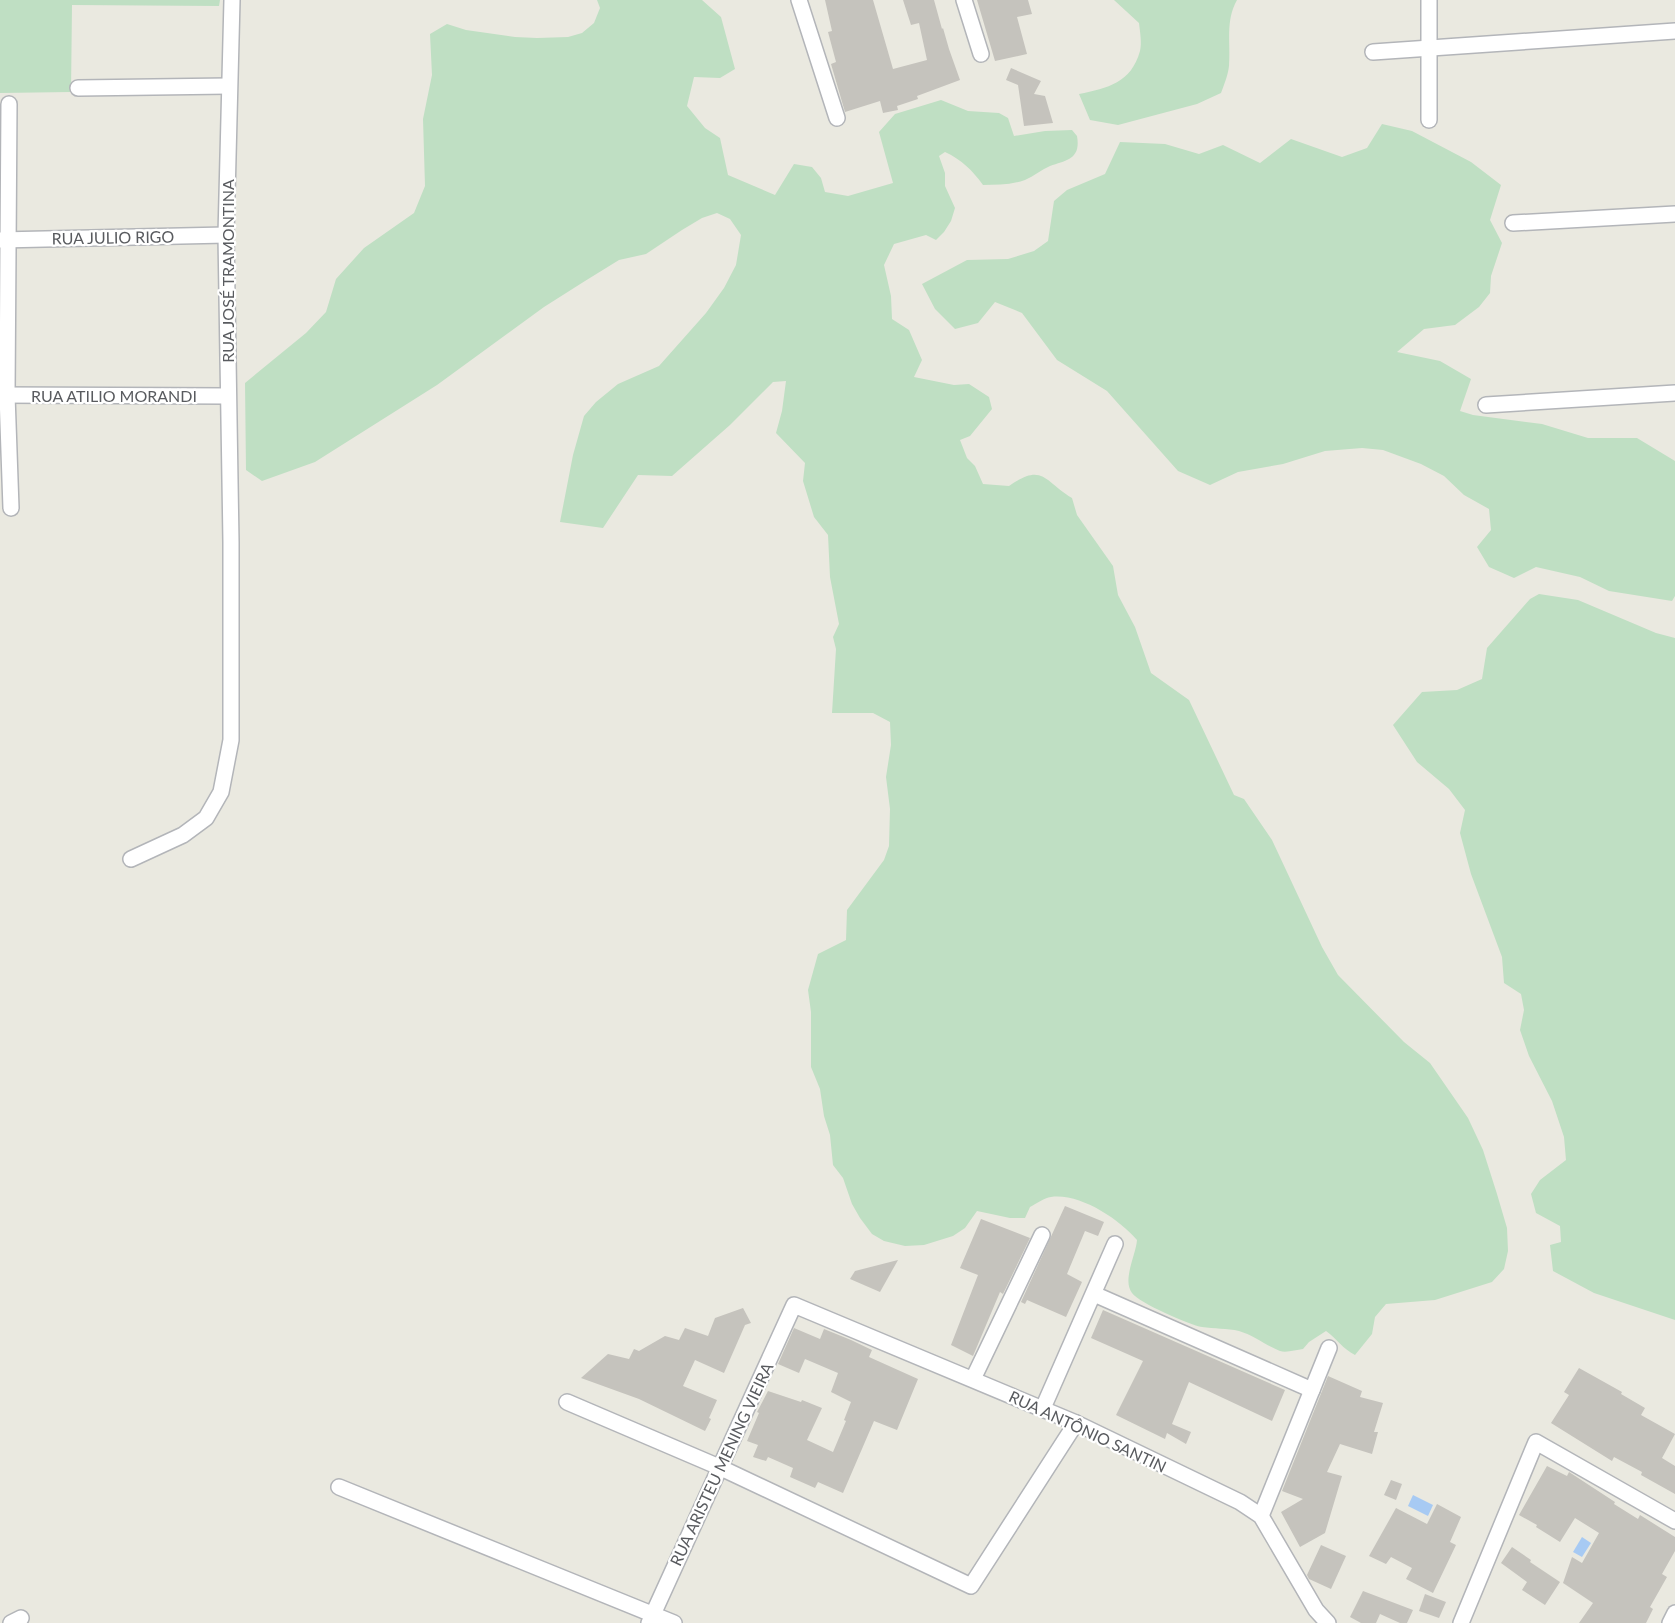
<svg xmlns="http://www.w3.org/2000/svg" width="1675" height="1623" viewBox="0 0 1675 1623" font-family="Lato,sans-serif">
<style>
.green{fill:#bfdfc3}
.water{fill:#a7caf3}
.building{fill:#c5c3bd}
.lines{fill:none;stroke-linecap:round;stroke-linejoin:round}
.minor-casing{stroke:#b3b5b9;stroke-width:18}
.minor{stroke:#fff;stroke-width:15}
.labels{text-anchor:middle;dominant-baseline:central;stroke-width:4.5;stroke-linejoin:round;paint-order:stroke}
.street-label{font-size:16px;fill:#595b5f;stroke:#fff}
</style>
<rect width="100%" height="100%" fill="#eae9e0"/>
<g class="green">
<polygon points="0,0 220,0 219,6 72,5 71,92 0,93"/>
<path d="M 597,0 L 702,0 L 721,17 L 735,69 L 720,78 L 694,77 L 687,106 L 705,128 L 720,138 L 728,175 L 775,195 L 794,164 L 812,167 L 821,178 L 825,192 L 848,196 L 893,183 L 879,132 L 895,114 L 941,100 L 968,111 L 999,113 L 1008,118 L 1014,136 L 1045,131 L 1072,130 L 1077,136 C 1081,159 1067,160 1050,166 C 1041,170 1034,176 1025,180 C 1011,185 997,185 983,185 C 972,170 962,160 945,152 L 939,156 L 945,173 L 945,186 L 955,208 L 951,221 L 944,232 L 936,240 L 926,235 L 894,244 L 884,265 L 891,296 L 892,319 L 909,330 L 922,360 L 914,377 L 954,385 L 969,384 L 989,397 L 992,409 L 970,436 L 960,440 L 967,458 L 975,466 L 983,484 L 1009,486 C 1043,462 1044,481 1072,498 L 1077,515 L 1113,566 L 1118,595 L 1135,627 L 1151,673 L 1189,700 L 1234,795 L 1244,799 L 1272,840 L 1322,947 L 1338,975 L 1404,1042 L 1430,1063 L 1468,1118 L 1483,1150 L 1497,1194 L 1507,1228 L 1508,1251 L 1504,1269 L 1492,1282 L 1435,1300 L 1386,1304 L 1375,1317 L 1372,1334 L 1355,1355 C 1343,1349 1337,1339 1326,1331 L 1309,1342 L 1303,1349 C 1296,1350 1286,1353 1280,1351 C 1267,1346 1253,1335 1239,1331 C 1227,1328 1214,1329 1202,1327 C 1190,1325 1139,1303 1132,1293 C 1122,1280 1136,1255 1137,1240 C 1119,1219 1080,1193 1051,1197 C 1044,1198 1036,1204 1030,1207 L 1025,1218 L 1010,1218 L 977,1211 L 965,1228 L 953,1236 L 924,1245 L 905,1246 L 884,1241 L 872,1234 L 860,1218 L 852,1204 L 843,1178 L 833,1165 L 830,1135 L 824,1116 L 820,1089 L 811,1067 L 811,1012 L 808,990 L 818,954 L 846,940 L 847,910 L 884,860 L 889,846 L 890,809 L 886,777 L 891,745 L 890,722 L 873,713 L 832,713 L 836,649 L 833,637 L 839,624 L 830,577 L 828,535 L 814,517 L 803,481 L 805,463 L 776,433 L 782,411 L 786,381 L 773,382 L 730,425 L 672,476 L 638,475 L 603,528 L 560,522 L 573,455 L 584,416 L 596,402 L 618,384 L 659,366 L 706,313 L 724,288 L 736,265 L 741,235 L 730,219 L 717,213 L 702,218 L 682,230 L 646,254 L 619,260 L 585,281 L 544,307 L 437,385 L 315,462 L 262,481 L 246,470 L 245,383 L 306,333 L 326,312 L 336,279 L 364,248 L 414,213 L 425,186 L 423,119 L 432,75 L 430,34 L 447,24 L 466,30 L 515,37 L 537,38 L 568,37 L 582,33 L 594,23 L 600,8 Z"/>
<path d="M 1114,0 L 1237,0 C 1225,21 1231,43 1229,66 C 1228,75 1224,85 1221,93 L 1197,104 L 1118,125 L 1090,120 L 1079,94 C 1108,88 1131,83 1140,51 C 1142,43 1140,32 1139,23 Z"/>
<polygon points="1382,124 1412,131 1471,162 1501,185 1490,220 1502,243 1491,276 1490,293 1479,307 1455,325 1424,329 1397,352 1440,361 1471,379 1460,411 1473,415 1542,424 1588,438 1637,438 1675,461 1675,596 1672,601 1609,591 1580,577 1536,567 1514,578 1489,567 1477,547 1491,530 1489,509 1464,495 1444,476 1421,464 1383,450 1362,448 1325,451 1283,464 1238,472 1210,485 1178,471 1107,391 1057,360 1022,313 995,302 978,323 955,329 935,309 922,284 967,260 1008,259 1034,251 1048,241 1054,201 1067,190 1105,174 1120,142 1165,144 1199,154 1223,145 1260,163 1291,139 1342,157 1367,148"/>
<polygon points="1539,594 1578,600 1656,633 1675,638 1675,1320 1594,1293 1553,1271 1550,1245 1561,1242 1560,1226 1536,1213 1531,1194 1540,1180 1566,1160 1564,1137 1552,1101 1529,1056 1520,1030 1524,1010 1521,994 1504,983 1502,957 1471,874 1460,833 1465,810 1449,789 1417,762 1393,725 1422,692 1457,690 1482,679 1487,648 1530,599"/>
</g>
<g class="water">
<polygon points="1413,1495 1433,1505 1428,1516 1408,1506"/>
<polygon points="1582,1537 1591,1543 1582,1557 1573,1552"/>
</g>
<g class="building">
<polygon points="825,0 873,0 893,69 927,60 919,23 911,25 903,0 934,0 942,29 943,28 949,49 960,80 917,96 918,99 897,106 898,110 883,113 880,101 845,112 831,64 836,62 828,32 832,31"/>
<polygon points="977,0 1028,0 1032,14 1017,17 1027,54 995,61"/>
<polygon points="1011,68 1041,81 1034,94 1045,96 1053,123 1024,126 1018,85 1006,80"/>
<polygon points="1065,1206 1104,1222 1098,1236 1085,1231 1067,1274 1082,1282 1066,1317 1027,1300 1025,1304 1021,1302"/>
<polygon points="981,1219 1030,1238 1003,1294 1000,1292 973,1356 951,1345 978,1275 960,1268"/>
<polygon points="898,1260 880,1292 850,1279 855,1271"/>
<polygon points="743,1308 751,1323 745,1325 724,1373 695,1360 683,1386 717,1400 709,1418 711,1419 705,1431 639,1399 581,1378 608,1354 629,1359 634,1349 639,1351 665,1336 679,1340 685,1328 708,1336 715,1318"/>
<polygon points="1103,1310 1285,1390 1272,1421 1189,1382 1172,1424 1191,1432 1186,1444 1167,1433 1165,1439 1116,1415 1143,1361 1091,1338"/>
<polygon points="794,1328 820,1339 824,1329 851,1340 872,1350 869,1357 918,1379 897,1430 874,1421 843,1493 818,1482 815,1488 790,1477 793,1468 768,1457 766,1461 753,1457 758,1445 747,1441 759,1413 757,1412 768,1391 801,1402 802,1400 822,1408 807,1440 833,1452 846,1421 844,1420 851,1402 831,1392 838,1373 805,1359 799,1373 778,1364"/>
<polygon points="1579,1368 1622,1392 1621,1394 1645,1408 1641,1415 1675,1434 1662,1458 1675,1466 1675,1494 1641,1475 1642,1472 1614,1457 1612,1461 1551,1423 1569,1395 1564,1392"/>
<polygon points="1328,1376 1362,1391 1360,1397 1383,1403 1374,1432 1378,1432 1372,1454 1340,1444 1327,1472 1342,1476 1325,1533 1300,1547 1281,1512 1303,1499 1282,1491"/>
<polygon points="1547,1466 1567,1476 1569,1472 1615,1502 1614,1504 1638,1519 1640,1515 1675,1537 1675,1551 1662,1574 1667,1577 1650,1607 1653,1609 1646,1623 1579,1623 1593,1603 1563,1583 1572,1557 1582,1563 1599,1533 1575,1518 1560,1542 1536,1527 1537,1525 1519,1515"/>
<polygon points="1391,1480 1402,1484 1396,1500 1384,1495"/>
<polygon points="1437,1504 1461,1517 1450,1542 1456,1545 1433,1593 1406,1579 1412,1568 1391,1557 1386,1564 1369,1556 1396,1508 1427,1524"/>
<polygon points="1321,1545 1346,1556 1331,1589 1309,1579 1307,1575"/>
<polygon points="1512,1547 1531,1560 1530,1562 1560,1582 1545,1605 1522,1590 1527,1582 1501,1563"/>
<polygon points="1363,1591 1413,1610 1407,1623 1400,1623 1380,1614 1376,1623 1361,1623 1350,1617"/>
<polygon points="1425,1594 1446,1602 1439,1618 1419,1611"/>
</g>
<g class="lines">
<defs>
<g id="minor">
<polyline points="799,0 837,118"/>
<polyline points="964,0 981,54"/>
<polyline points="1429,0 1429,120"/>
<polyline points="1373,52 1675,31"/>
<polyline points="78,88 229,86"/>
<polyline points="9,104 7,395 11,508"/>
<polyline points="1513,223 1675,214"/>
<polyline points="0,240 226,235"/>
<polyline points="0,395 228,396"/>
<polyline points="1486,405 1675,393"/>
<polyline points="131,859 183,835 206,818 221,792 231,740 231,542 226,235 232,0"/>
<polyline points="1094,1294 1312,1390"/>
<polyline points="973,1379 1042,1235"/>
<polyline points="567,1402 719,1467 971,1586 1076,1423"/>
<polyline points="1043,1408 1115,1244"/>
<polyline points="339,1487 674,1623"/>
<polyline points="1261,1516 1329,1348"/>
<polyline points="11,1623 21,1618"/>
<polyline points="649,1623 794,1305 1076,1423 1240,1502 1261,1516 1316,1610 1328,1623"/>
<polyline points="1461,1623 1536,1442 1675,1521"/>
<polyline points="1670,1623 1675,1613"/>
</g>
</defs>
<use href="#minor" class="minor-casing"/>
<use href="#minor" class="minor"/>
</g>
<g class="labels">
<g class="street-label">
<text transform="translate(113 237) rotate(-1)">RUA JULIO RIGO</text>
<text transform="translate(227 271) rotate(-90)">RUA JOSÉ TRAMONTINA</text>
<text x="114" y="395">RUA ATILIO MORANDI</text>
<text transform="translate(1088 1431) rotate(25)">RUA ANTÔNIO SANTIN</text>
<text transform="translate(721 1464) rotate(-65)">RUA ARISTEU MENING VIEIRA</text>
</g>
</g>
</svg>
